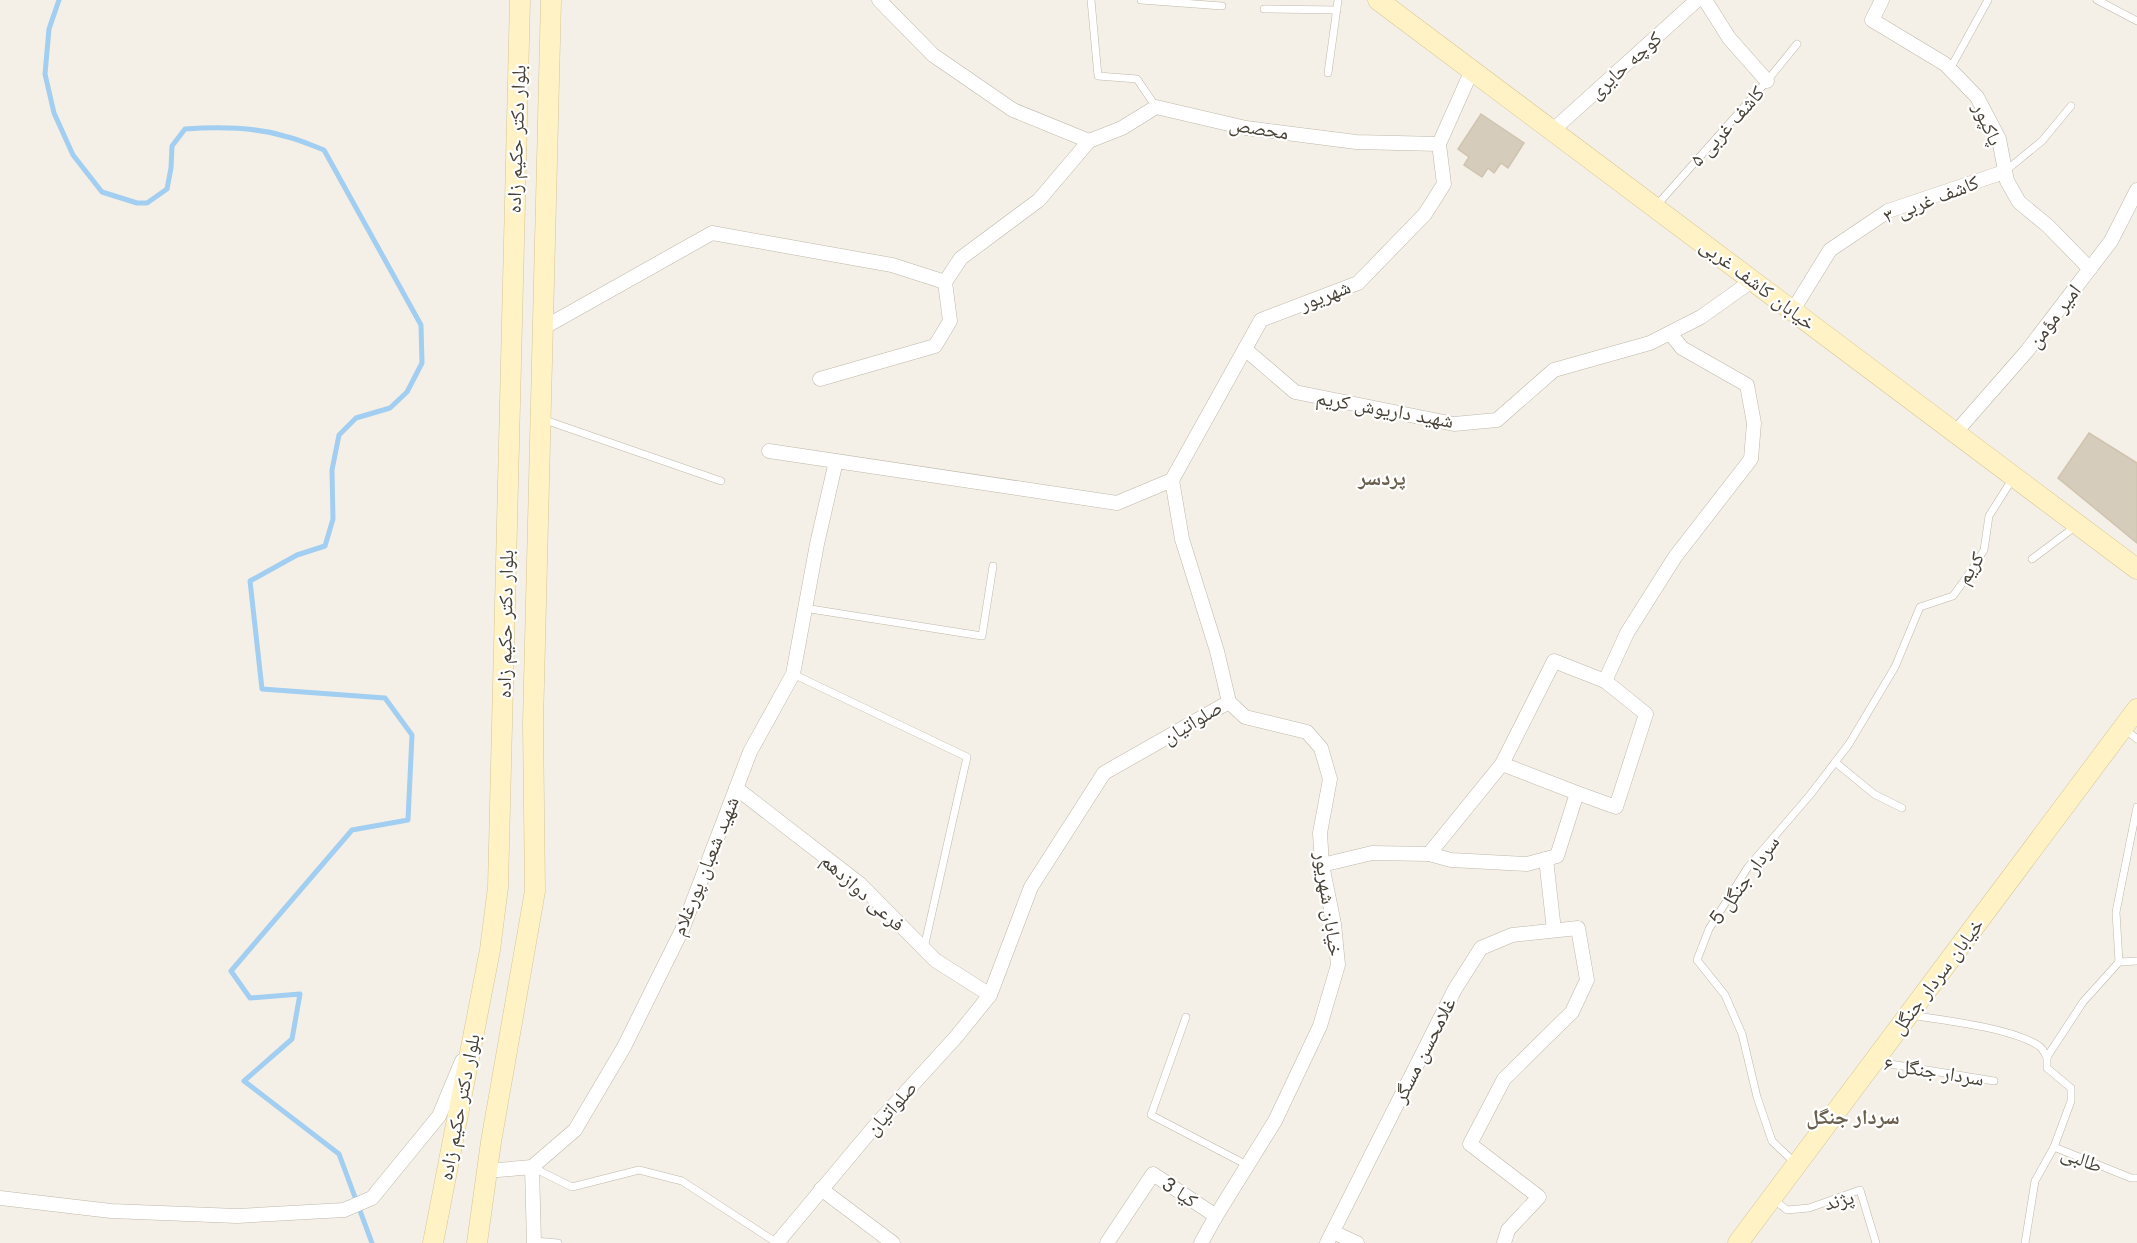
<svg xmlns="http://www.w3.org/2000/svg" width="2137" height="1243" viewBox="0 0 2137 1243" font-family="'DM Sans','Noto Naskh Arabic',sans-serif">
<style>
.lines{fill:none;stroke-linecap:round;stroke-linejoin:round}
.stream{stroke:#a2cef1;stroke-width:5}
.building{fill:#d5ccbc;stroke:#d0c4af;stroke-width:1.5}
.lane-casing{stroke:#bfb8a9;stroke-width:8}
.street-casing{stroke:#bfb8a9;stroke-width:15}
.secondary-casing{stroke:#d5c596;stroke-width:21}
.lane{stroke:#fff;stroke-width:7}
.street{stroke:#fff;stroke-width:14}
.secondary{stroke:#fff3c5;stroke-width:20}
.labels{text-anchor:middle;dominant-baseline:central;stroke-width:4.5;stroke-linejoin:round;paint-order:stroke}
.street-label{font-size:20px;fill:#474136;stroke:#fff}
.neighbourhood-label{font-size:21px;font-weight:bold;fill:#6a5f4d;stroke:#fff}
</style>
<rect width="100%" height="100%" fill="#f4f0e7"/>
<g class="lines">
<path class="stream" d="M 59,0 L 49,29 L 45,74 L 54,113 L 73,155 L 102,192 L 137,203 L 147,203 L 167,189 L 171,168 L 172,146 L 185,129 C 215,127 255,127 284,136 C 298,139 311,145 324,150 L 421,325 L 422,363 L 407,392 L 390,408 L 356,418 L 339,435 L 332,470 L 333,519 L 325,546 L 297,555 L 250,581 L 262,689 L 385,698 L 412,735 L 408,820 L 352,830 L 231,971 L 250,998 L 300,994 L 292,1039 L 244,1081 L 339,1154 L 372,1243"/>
</g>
<g class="building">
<polygon points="1481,114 1524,143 1508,168 1501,163 1494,173 1488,168 1482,177 1464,165 1469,157 1458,149"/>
<polygon points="2089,433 2137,463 2137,543 2058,478"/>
</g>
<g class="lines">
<defs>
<g id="lane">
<polyline points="1091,0 1098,76 1137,79 1156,107"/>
<polyline points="1141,0 1222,6"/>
<polyline points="2097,0 2137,21"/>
<polyline points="1264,9 1337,10"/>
<polyline points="1950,69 1988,0"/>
<polyline points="1328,73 1338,0"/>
<polyline points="2004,172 2042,141 2071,106"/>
<polyline points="1657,205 1767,81 1797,44"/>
<polyline points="542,419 721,481"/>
<polyline points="2032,559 2076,526"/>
<polyline points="804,608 982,636 993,566"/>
<polyline points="793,674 967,757 924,948"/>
<polyline points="2125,729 2137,739"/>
<polyline points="1835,762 1874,794 1902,808"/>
<polyline points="2119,962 2116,912 2137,807"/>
<path d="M 1910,1015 C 1943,1020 2012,1028 2039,1046 C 2043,1049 2045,1054 2047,1057"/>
<polyline points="1186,1017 1151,1115 1247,1165"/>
<polyline points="1878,1062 1994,1081"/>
<polyline points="2054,1147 2071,1101 2071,1088 2047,1068 2047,1057 2083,1002 2119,962 2137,961"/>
<polyline points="1795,1163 1772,1141 1757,1097 1742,1034 1725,995 1697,960 1709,929 1748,867 1810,795 1849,744 1895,667 1920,607 1953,596 1971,571 1984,550 1989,516 2013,478"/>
<polyline points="532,1167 572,1187 639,1170 682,1181 777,1243"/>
<polyline points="1772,1198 1787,1210 1809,1208 1860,1190 1876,1243"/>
<polyline points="534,1241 558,1243"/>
<polyline points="2025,1243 2035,1181 2054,1147 2131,1178 2137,1178"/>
</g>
<g id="street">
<polyline points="879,0 933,55 1013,110 1089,141"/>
<polyline points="1705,0 1729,38 1767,81"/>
<polyline points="1882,0 1872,20 1945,64 1977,97 1999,139 2007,181 2019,202 2048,226 2090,269"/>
<polyline points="1553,130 1697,0"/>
<polyline points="1793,310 1830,250 1888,211 2004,172"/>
<polyline points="543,328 712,233 892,265 945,282"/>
<polyline points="1245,349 1295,392 1454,424 1497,420 1554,370 1650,343 1701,317 1753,280"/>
<polyline points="820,379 935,346 950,321 945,282 961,258 1039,200 1089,141 1122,128 1156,107 1246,128 1356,142 1439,144"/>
<polyline points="1956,432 2027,351 2111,241 2137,190"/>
<polyline points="769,451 1117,503 1172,480 1182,539 1217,651 1229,702 1104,773 1031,887 990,995 956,1037 874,1127 777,1243"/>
<polyline points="1172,480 1261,320 1358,283 1425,214 1444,184 1439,144 1472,70"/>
<polyline points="736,788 860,884 935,960 990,995"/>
<polyline points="1577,793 1616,807 1646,714 1605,681"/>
<polyline points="1429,854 1502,764"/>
<polyline points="1546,859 1554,930"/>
<polyline points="1322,865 1372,853 1429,854 1451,860 1527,864 1557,856 1577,793 1502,764 1554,661 1605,681 1627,633 1675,557 1751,459 1754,423 1747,385 1682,348 1670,333"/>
<polyline points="532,1167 575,1130 624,1047 682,930 750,752 793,674 817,544 836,461"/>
<polyline points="532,1167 534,1243"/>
<polyline points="487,1171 532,1167"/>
<polyline points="821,1189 893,1243"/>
<polyline points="0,1198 111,1211 237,1216 344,1210 372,1198 439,1116 462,1061"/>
<polyline points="1333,1232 1357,1243"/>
<polyline points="1107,1243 1153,1174 1216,1216"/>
<polyline points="1201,1243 1216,1216 1275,1121 1320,1026 1338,965 1334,924 1322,865 1320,833 1330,779 1321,748 1307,732 1245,717 1229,702"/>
<polyline points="1327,1243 1455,989 1481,948 1512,935 1578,928 1587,980 1572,1012 1504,1079 1470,1144 1539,1197 1508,1230 1504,1243"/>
</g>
<g id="secondary">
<polyline points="1378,0 2137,569"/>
<polyline points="433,1243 490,950 498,887 520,0"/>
<polyline points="477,1243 491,1142 535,891 533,723 551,0"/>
<polyline points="1738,1243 2137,709"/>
</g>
</defs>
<use href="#lane" class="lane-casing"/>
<use href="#street" class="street-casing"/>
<use href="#secondary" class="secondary-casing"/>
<use href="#lane" class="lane"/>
<use href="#street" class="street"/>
<use href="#secondary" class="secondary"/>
</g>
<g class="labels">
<g class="street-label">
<text transform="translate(1625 65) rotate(-42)">کوچه حایری</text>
<text transform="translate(1988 124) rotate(66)">پاکپور</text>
<text transform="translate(1727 126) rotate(-48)">کاشف غربی ۵</text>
<text transform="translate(1259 128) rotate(9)">محصص</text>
<text transform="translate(516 139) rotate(-88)">بلوار دکتر حکیم زاده</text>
<text transform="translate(1931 199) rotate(-21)">کاشف غربی ۳</text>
<text transform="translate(1758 284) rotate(37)">خیابان کاشف غربی</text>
<text transform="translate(1325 295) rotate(-21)">شهریور</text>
<text transform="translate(2054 316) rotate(-53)">امیر مؤمن</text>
<text transform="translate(1385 409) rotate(10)">شهید داریوش کریم</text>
<text transform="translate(1970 568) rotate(-58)">کریم</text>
<text transform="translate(505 624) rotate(-89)">بلوار دکتر حکیم زاده</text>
<text transform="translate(1192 722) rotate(-31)">صلواتیان</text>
<text transform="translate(705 866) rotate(-68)">شهید شعبان پورغلام</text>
<text transform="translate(1744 880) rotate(-54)">سردار جنگل 5</text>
<text transform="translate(863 892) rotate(42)">فرعی دوازدهم</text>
<text transform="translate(1329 904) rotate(82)">خیابان شهریور</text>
<text transform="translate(1937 976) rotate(-53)">خیابان سردار جنگل</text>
<text transform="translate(1424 1050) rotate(-63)">غلامحسن مسگر</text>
<text transform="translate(1934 1071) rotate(9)">سردار جنگل ۶</text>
<text transform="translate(459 1107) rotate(-79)">بلوار دکتر حکیم زاده</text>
<text transform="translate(891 1108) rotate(-48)">صلواتیان</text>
<text transform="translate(2082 1159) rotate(21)">طالبی</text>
<text transform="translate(1180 1192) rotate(34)">کیا 3</text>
<text transform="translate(1839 1200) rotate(-14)">پژند</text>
</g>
<g class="neighbourhood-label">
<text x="1382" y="478">پردسر</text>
<text x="1853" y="1117">سردار جنگل</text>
</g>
</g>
</svg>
